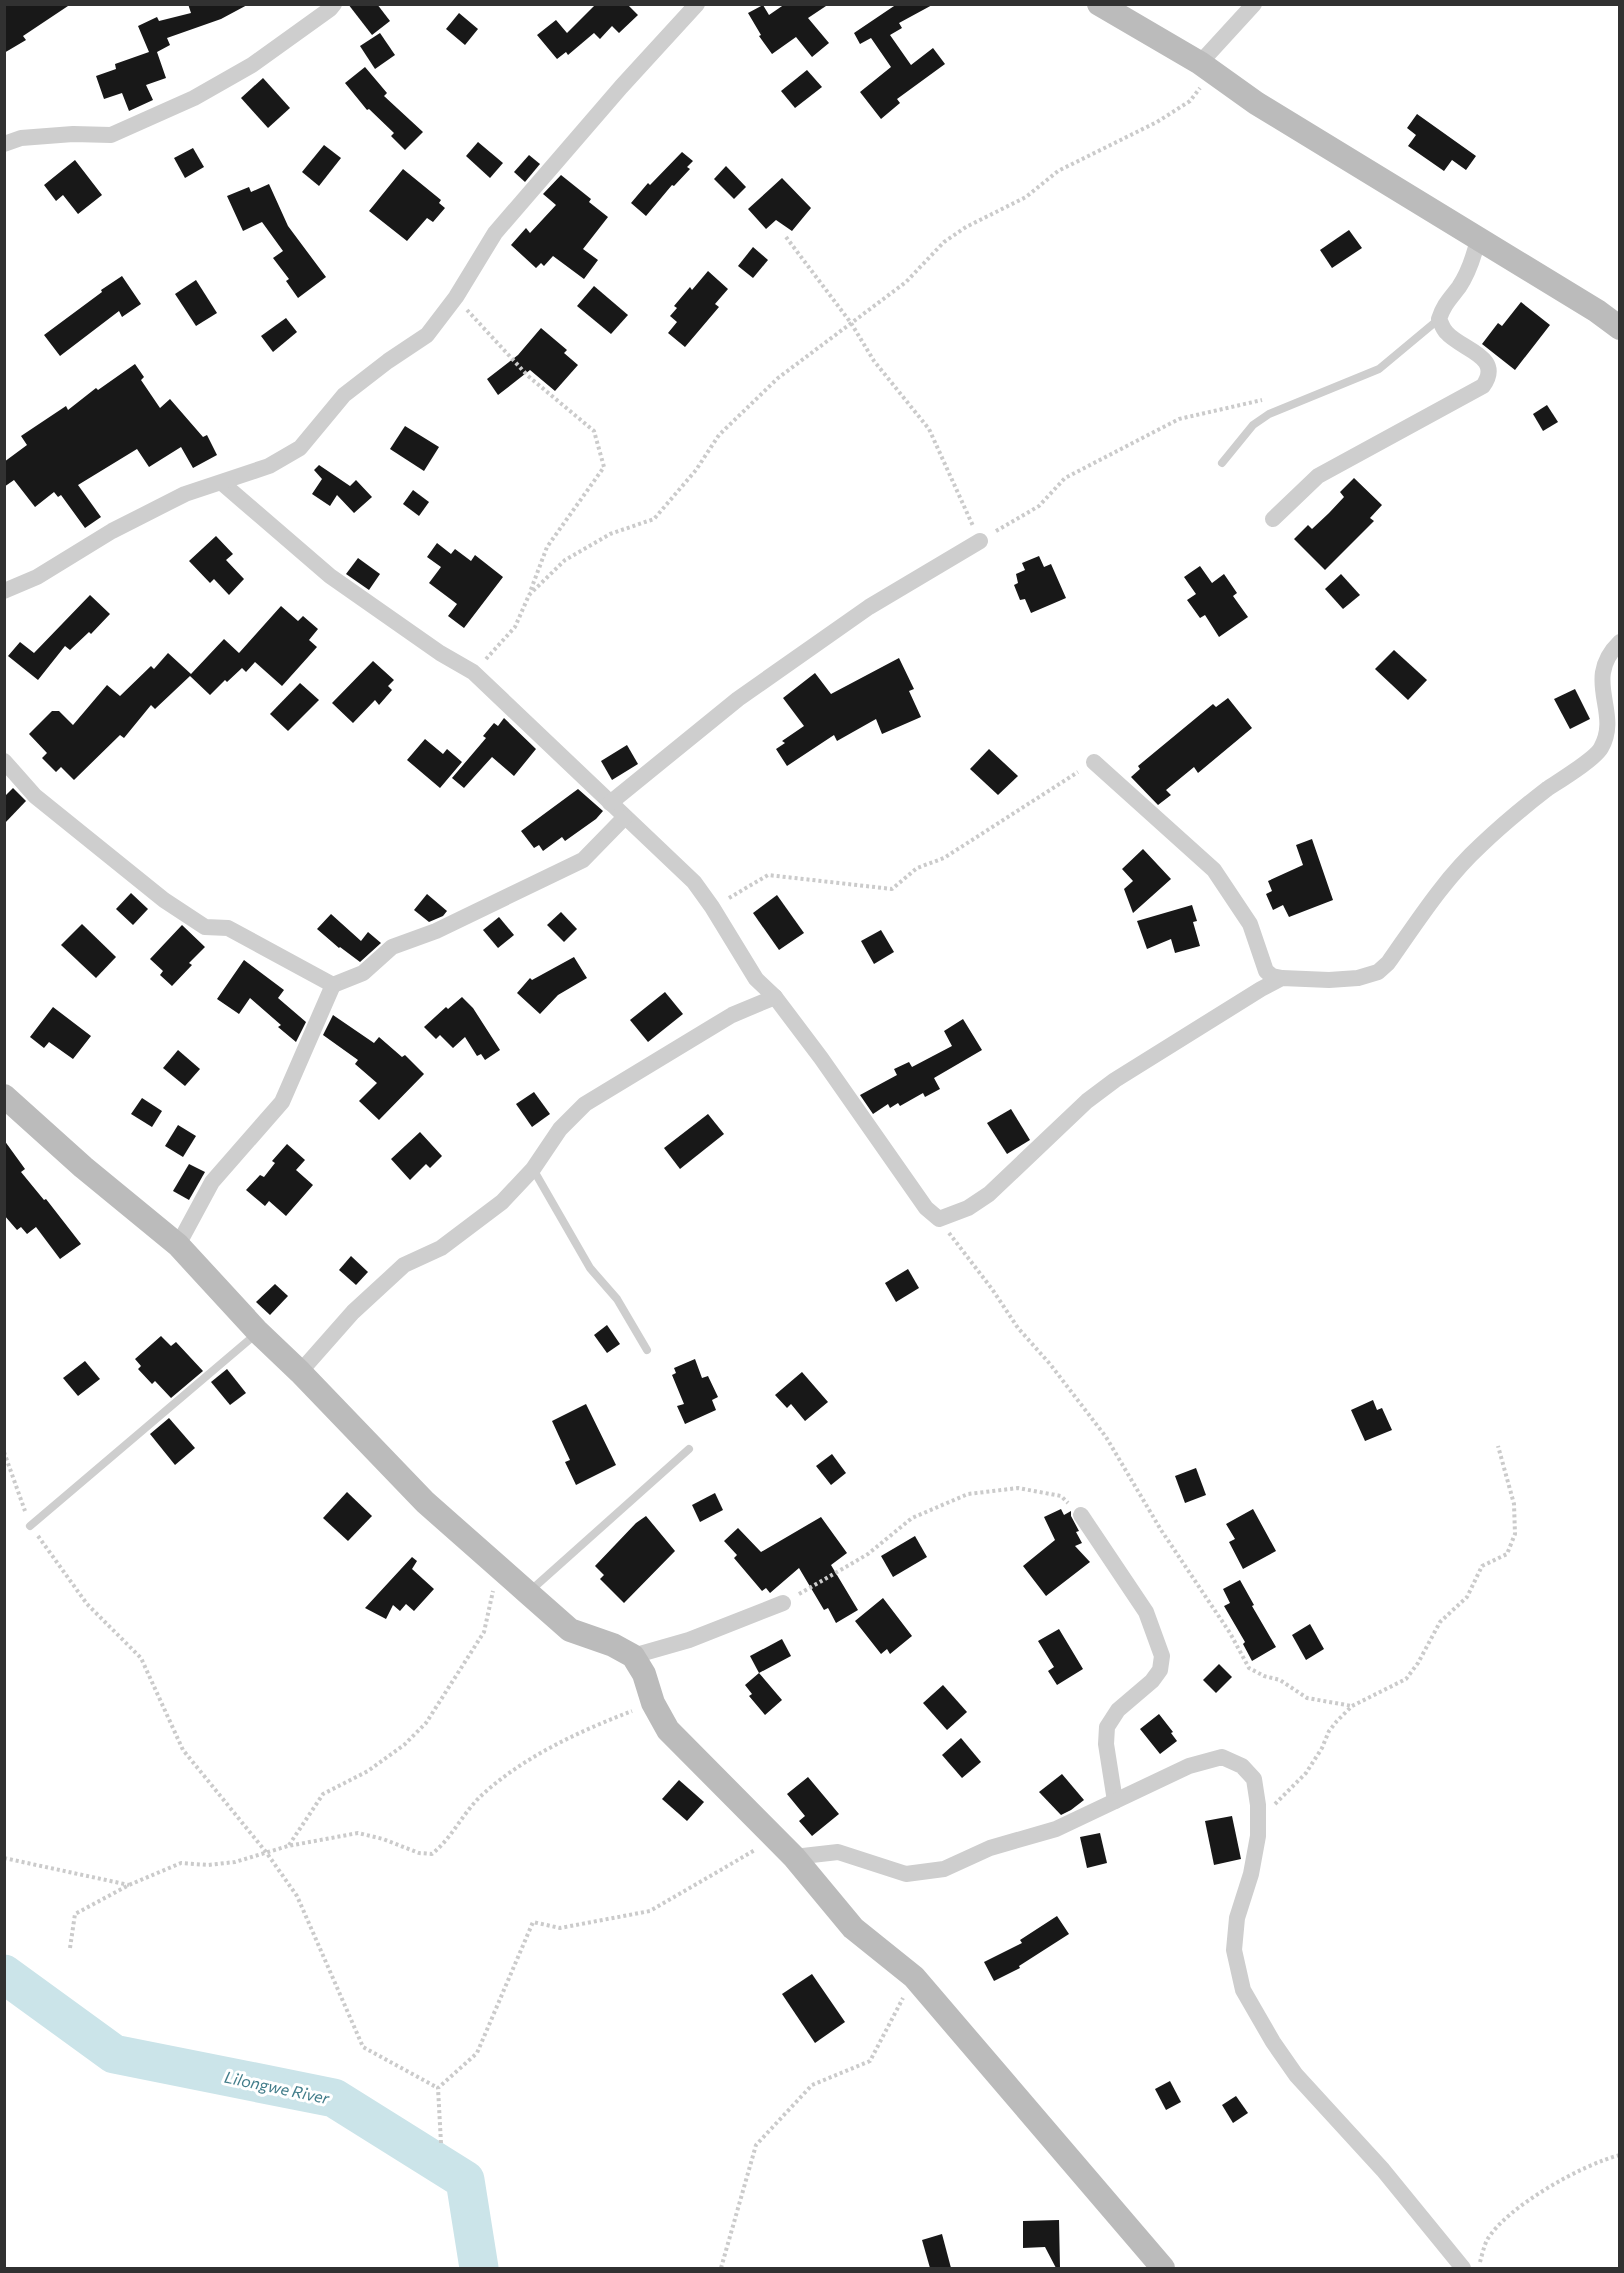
<svg xmlns="http://www.w3.org/2000/svg" width="1624" height="2273" viewBox="0 0 1624 2273" font-family="Commissioner,sans-serif">
<style>
.lines{fill:none;stroke-linecap:round;stroke-linejoin:round}
.river{stroke:#cbe4e9;stroke-width:39}
.building{fill:#181818}
.path{stroke:#cbcbcb;stroke-width:4;stroke-dasharray:3 3;stroke-linecap:butt}
.lane{stroke:#cecece;stroke-width:8}
.street{stroke:#cecece;stroke-width:16}
.secondary{stroke:#bbb;stroke-width:24}
.labels{text-anchor:middle;dominant-baseline:central;stroke-width:6;stroke-linejoin:round;paint-order:stroke}
.water-label{font-size:16px;font-style:italic;fill:#417c89;stroke:#fff}
</style>
<rect width="100%" height="100%" fill="#fff"/>
<g class="lines">
<polyline class="river" points="4,1974 114,2054 334,2098 465,2180 479,2268"/>
</g>
<g class="building">
<polygon points="4,4 71,4 23,36 26,40 4,53"/>
<polygon points="188,4 249,4 221,19 167,38 170,45 157,52 166,78 146,85 153,100 129,111 122,93 104,99 96,76 116,69 115,64 149,52 138,26 157,17 159,21 191,13"/>
<polygon points="348,4 377,4 390,21 372,35"/>
<polygon points="596,4 627,4 638,15 619,33 612,26 600,39 594,33 568,55 566,52 557,59 537,35 556,20 567,33"/>
<polygon points="785,4 829,4 808,18 829,43 812,57 796,37 772,54 759,36 761,35 748,13 763,5 769,15"/>
<polygon points="897,4 934,4 899,23 902,28 890,35 911,65 933,48 945,64 897,99 900,103 881,119 860,92 891,67 871,38 860,44 854,33"/>
<polygon points="459,13 478,29 465,45 446,29"/>
<polygon points="380,33 395,55 375,69 360,46"/>
<polygon points="365,67 387,93 384,96 423,132 405,150 391,136 394,133 369,109 367,110 345,83"/>
<polygon points="807,70 822,87 795,108 781,91"/>
<polygon points="263,78 290,108 268,128 241,98"/>
<polygon points="1417,114 1476,156 1466,170 1452,160 1444,171 1408,146 1416,135 1407,128"/>
<polygon points="478,142 503,163 490,178 466,156"/>
<polygon points="324,145 341,158 319,186 302,172"/>
<polygon points="193,148 204,167 185,178 174,158"/>
<polygon points="682,152 693,161 687,167 690,169 674,186 672,185 646,216 631,203 648,183 650,185"/>
<polygon points="529,155 540,164 525,182 514,172"/>
<polygon points="75,160 102,195 78,214 63,195 56,201 44,185"/>
<polygon points="726,166 746,187 734,199 714,179"/>
<polygon points="403,169 441,200 439,203 445,208 433,222 427,218 407,241 369,211"/>
<polygon points="561,175 591,199 589,202 608,217 583,249 598,260 584,279 553,256 544,266 541,263 536,268 511,245 526,228 530,233 556,205 543,194"/>
<polygon points="782,178 811,208 792,231 776,220 766,229 748,209"/>
<polygon points="269,184 288,226 326,277 298,298 286,281 289,279 273,258 283,251 262,222 243,231 227,196 249,187 251,192"/>
<polygon points="1349,230 1362,248 1332,268 1320,250"/>
<polygon points="753,247 768,260 753,278 738,266"/>
<polygon points="708,271 728,289 715,304 719,307 685,347 668,333 677,322 670,316 677,308 674,306 690,287 692,290"/>
<polygon points="122,276 141,304 122,317 119,311 60,356 44,335 102,292 101,290"/>
<polygon points="196,280 217,313 196,326 175,294"/>
<polygon points="594,286 628,315 611,334 577,306"/>
<polygon points="1521,302 1550,325 1515,370 1482,344 1498,323 1502,326"/>
<polygon points="286,318 297,332 273,352 261,336"/>
<polygon points="541,328 567,350 564,353 578,365 555,391 530,370 498,395 487,379 518,355"/>
<polygon points="135,364 144,377 141,380 160,408 170,399 203,437 207,435 217,455 193,468 181,447 149,467 137,449 78,485 101,517 85,528 61,495 58,497 54,492 35,507 14,480 4,487 4,462 27,445 21,436 66,406 68,410 96,388 98,390"/>
<polygon points="1547,405 1558,422 1543,431 1533,414"/>
<polygon points="405,426 439,447 424,471 390,449"/>
<polygon points="319,465 350,486 356,480 372,497 354,513 337,495 330,506 312,494 322,479 314,470"/>
<polygon points="1354,478 1382,505 1370,518 1374,521 1325,570 1294,539 1308,525 1312,529 1329,513 1344,497 1340,492"/>
<polygon points="413,490 429,502 419,516 403,504"/>
<polygon points="216,536 233,554 226,560 244,579 229,595 214,579 210,583 189,561"/>
<polygon points="437,543 451,554 455,549 471,561 475,555 503,577 464,628 448,616 457,604 429,583 441,567 427,557"/>
<polygon points="1039,556 1044,567 1051,564 1066,598 1031,613 1025,599 1020,600 1014,585 1018,583 1016,574 1025,570 1022,563"/>
<polygon points="358,558 380,574 369,590 346,574"/>
<polygon points="1200,566 1212,583 1224,574 1237,593 1233,596 1248,617 1219,637 1205,615 1200,618 1187,600 1196,594 1184,577"/>
<polygon points="1341,574 1360,595 1343,609 1325,589"/>
<polygon points="90,595 110,614 91,634 89,632 70,650 65,646 38,680 8,656 20,642 34,653"/>
<polygon points="281,606 298,621 303,616 318,629 309,640 317,647 282,686 255,662 246,672 242,668 227,682 225,680 210,695 190,676 155,709 151,705 124,738 120,735 74,780 61,767 56,772 42,758 47,753 29,734 52,711 59,711 73,725 107,685 120,696 151,666 154,669 168,653 191,674 224,639 239,653"/>
<polygon points="1394,650 1427,680 1408,700 1375,669"/>
<polygon points="899,658 914,689 909,691 921,717 882,734 876,719 837,741 834,735 787,766 776,749 785,743 782,741 804,726 783,698 815,673 831,694"/>
<polygon points="373,661 394,680 388,686 392,690 379,705 375,700 353,723 332,703"/>
<polygon points="300,683 319,700 288,731 270,714"/>
<polygon points="1575,689 1590,719 1570,729 1554,699"/>
<polygon points="1228,698 1252,728 1198,773 1194,767 1166,790 1171,795 1158,805 1131,777 1140,769 1138,766 1213,704 1216,707"/>
<polygon points="504,718 536,749 514,776 492,757 464,788 452,778 486,738 483,736 494,723 498,726"/>
<polygon points="425,739 443,754 447,749 462,762 440,788 407,760"/>
<polygon points="627,745 638,764 612,780 601,761"/>
<polygon points="989,749 1018,776 998,795 970,769"/>
<polygon points="13,788 26,801 4,824 4,797"/>
<polygon points="578,789 603,811 596,819 565,841 562,837 543,851 539,845 534,848 521,831"/>
<polygon points="1312,839 1333,900 1289,917 1283,905 1273,910 1266,894 1272,891 1268,881 1303,865 1296,845"/>
<polygon points="1143,849 1171,879 1133,913 1124,889 1133,881 1122,869"/>
<polygon points="131,893 148,909 133,925 116,909"/>
<polygon points="427,894 447,911 443,916 429,922 414,910"/>
<polygon points="777,895 804,933 779,950 753,913"/>
<polygon points="1192,905 1197,921 1193,922 1200,946 1175,953 1171,939 1147,949 1137,921"/>
<polygon points="561,912 577,929 564,942 547,925"/>
<polygon points="331,914 361,941 368,932 381,943 360,962 340,947 339,948 317,929"/>
<polygon points="499,917 514,935 498,948 483,930"/>
<polygon points="82,924 116,957 96,978 61,945"/>
<polygon points="182,925 205,947 189,963 192,965 172,986 160,975 163,971 150,959"/>
<polygon points="881,930 894,952 874,964 861,941"/>
<polygon points="574,957 587,978 558,995 540,1014 517,993 530,978 532,980"/>
<polygon points="244,960 284,990 278,998 306,1022 296,1042 278,1027 281,1025 250,998 239,1014 217,999"/>
<polygon points="665,992 683,1014 648,1042 630,1020"/>
<polygon points="462,997 473,1008 500,1050 485,1060 481,1054 477,1056 465,1037 453,1048 440,1035 436,1039 424,1027 446,1007 448,1009"/>
<polygon points="53,1007 91,1036 73,1059 49,1042 44,1048 30,1037"/>
<polygon points="333,1015 374,1043 379,1037 402,1057 405,1055 424,1074 379,1120 359,1101 377,1083 355,1064 358,1060 323,1035"/>
<polygon points="963,1019 982,1050 934,1078 940,1089 925,1097 923,1093 900,1106 898,1103 890,1108 888,1104 873,1114 860,1095 897,1075 894,1069 909,1062 912,1067 952,1046 944,1031"/>
<polygon points="178,1050 200,1069 185,1086 163,1068"/>
<polygon points="534,1092 550,1114 532,1127 516,1104"/>
<polygon points="142,1098 162,1111 152,1127 131,1114"/>
<polygon points="1011,1109 1030,1140 1007,1154 987,1123"/>
<polygon points="708,1114 724,1134 680,1169 664,1148"/>
<polygon points="178,1125 196,1136 183,1157 165,1146"/>
<polygon points="420,1132 442,1156 430,1168 426,1164 410,1180 391,1159"/>
<polygon points="4,1140 25,1169 21,1172 44,1200 46,1199 81,1244 60,1259 36,1227 27,1234 21,1227 17,1230 4,1215"/>
<polygon points="287,1144 305,1160 296,1170 313,1185 286,1216 269,1201 265,1206 246,1190 260,1175 264,1177 275,1163 272,1161"/>
<polygon points="189,1164 205,1172 189,1200 173,1191"/>
<polygon points="351,1256 368,1272 356,1285 339,1270"/>
<polygon points="908,1269 919,1288 896,1302 885,1283"/>
<polygon points="275,1284 288,1296 270,1315 256,1302"/>
<polygon points="607,1325 620,1344 607,1353 594,1335"/>
<polygon points="161,1336 171,1346 176,1342 203,1371 171,1398 155,1381 152,1384 138,1369 141,1366 135,1359"/>
<polygon points="695,1359 702,1378 708,1376 718,1397 712,1400 716,1410 685,1424 677,1406 684,1404 672,1375 676,1373 674,1368"/>
<polygon points="85,1361 100,1379 78,1396 63,1378"/>
<polygon points="227,1369 246,1393 230,1405 211,1382"/>
<polygon points="802,1372 828,1402 805,1421 791,1404 787,1408 775,1395"/>
<polygon points="1373,1400 1377,1410 1382,1408 1392,1430 1365,1441 1351,1410"/>
<polygon points="586,1404 616,1465 576,1485 565,1462 570,1460 552,1421"/>
<polygon points="169,1418 195,1448 175,1465 150,1434"/>
<polygon points="832,1454 846,1473 831,1485 816,1466"/>
<polygon points="1196,1468 1206,1495 1185,1503 1175,1476"/>
<polygon points="347,1492 372,1516 348,1541 323,1518"/>
<polygon points="715,1493 723,1510 700,1522 692,1505"/>
<polygon points="1061,1509 1064,1515 1071,1511 1071,1516 1079,1531 1076,1532 1082,1543 1075,1546 1090,1562 1046,1596 1023,1566 1055,1540 1044,1517"/>
<polygon points="1253,1509 1276,1551 1243,1569 1229,1542 1235,1539 1226,1524"/>
<polygon points="646,1516 675,1551 624,1603 600,1579 604,1575 595,1566 636,1523"/>
<polygon points="821,1517 847,1553 831,1565 858,1610 836,1623 828,1608 824,1610 799,1568 770,1593 766,1588 762,1591 734,1558 737,1555 724,1541 738,1528 761,1552"/>
<polygon points="915,1536 927,1557 893,1577 881,1556"/>
<polygon points="412,1557 417,1561 412,1569 434,1589 414,1611 406,1604 400,1611 393,1605 386,1619 365,1608"/>
<polygon points="1240,1580 1254,1605 1252,1606 1276,1647 1252,1661 1243,1644 1245,1642 1224,1606 1230,1603 1223,1589"/>
<polygon points="883,1598 912,1636 890,1654 887,1649 881,1654 855,1621"/>
<polygon points="1310,1624 1324,1649 1306,1660 1292,1635"/>
<polygon points="1059,1629 1083,1669 1057,1685 1048,1671 1054,1667 1038,1641"/>
<polygon points="782,1639 791,1656 759,1673 750,1656"/>
<polygon points="1219,1664 1232,1677 1216,1693 1203,1680"/>
<polygon points="759,1673 782,1700 765,1715 749,1696 752,1694 745,1685"/>
<polygon points="943,1685 967,1712 947,1730 923,1703"/>
<polygon points="1159,1714 1173,1732 1171,1733 1177,1741 1160,1754 1140,1729"/>
<polygon points="961,1738 981,1762 962,1778 942,1755"/>
<polygon points="1062,1774 1084,1800 1071,1810 1061,1815 1039,1792"/>
<polygon points="808,1777 839,1814 812,1836 799,1821 805,1816 787,1794"/>
<polygon points="679,1780 704,1802 687,1821 662,1799"/>
<polygon points="1232,1816 1241,1859 1214,1865 1205,1821"/>
<polygon points="1100,1833 1107,1863 1087,1868 1080,1837"/>
<polygon points="1057,1916 1069,1934 1019,1966 1020,1968 994,1981 984,1962 1022,1943 1020,1940"/>
<polygon points="812,1974 845,2022 815,2043 782,1994"/>
<polygon points="1170,2081 1181,2102 1166,2110 1155,2089"/>
<polygon points="1236,2096 1248,2113 1233,2123 1222,2105"/>
<polygon points="1059,2220 1060,2268 1056,2268 1045,2247 1023,2248 1023,2221"/>
<polygon points="942,2234 951,2268 930,2268 922,2240"/>
</g>
<g class="lines">
<g class="path">
<polyline points="786,237 851,323 874,361 929,429 973,526"/>
<polyline points="467,310 528,376 594,431 604,467 547,547 530,592"/>
<polyline points="996,531 1039,506 1065,478 1179,419 1262,400"/>
<polyline points="486,659 515,627 529,595 565,560 610,534 654,519 696,470 719,435 778,378 906,282 944,242 966,227 1026,197 1058,171 1157,122 1190,101 1200,88"/>
<polyline points="729,898 768,875 892,889 917,868 944,858 1078,772"/>
<polyline points="949,1233 992,1289 1018,1328 1050,1364 1106,1437 1161,1530 1230,1633 1249,1668 1264,1676 1280,1680 1307,1698 1352,1706"/>
<polyline points="4,1452 25,1511"/>
<polyline points="38,1536 87,1604 141,1658 183,1750 266,1852 297,1896 363,2047 438,2088"/>
<polyline points="799,1594 868,1554 912,1518 968,1494 1018,1488 1061,1496 1068,1503"/>
<polyline points="1275,1804 1306,1773 1322,1748 1329,1731 1337,1721 1352,1706 1406,1679 1418,1663 1440,1622 1467,1597 1482,1566 1507,1554 1515,1534 1514,1504 1498,1446"/>
<polyline points="289,1845 323,1794 368,1771 404,1745 426,1723 484,1632 493,1591"/>
<polyline points="4,1858 129,1885"/>
<path d="M 70,1948 L 75,1914 L 129,1885 L 181,1863 L 208,1865 L 235,1862 L 288,1846 L 358,1833 L 383,1839 L 419,1853 L 432,1854 C 453,1837 463,1812 483,1794 C 525,1756 580,1731 632,1711"/>
<polyline points="441,2143 438,2088 477,2053 533,1922 560,1928 650,1911 755,1850"/>
<path d="M 1480,2262 C 1482,2255 1484,2246 1487,2240 C 1506,2207 1583,2164 1620,2155"/>
<polyline points="721,2268 756,2145 812,2085 870,2061 903,1998"/>
</g>
<g class="lane">
<polyline points="1222,463 1253,425 1269,414 1379,369 1439,319"/>
<polyline points="533,1169 590,1268 617,1299 647,1350"/>
<polyline points="30,1526 256,1334"/>
<polyline points="530,1591 689,1449"/>
</g>
<g class="street">
<polyline points="1200,63 1254,4"/>
<polyline points="4,144 21,138 73,134 111,135 194,98 252,65 330,9 334,4"/>
<path d="M 222,483 L 330,576 L 440,653 L 473,672 L 694,882 L 712,907 L 756,979 L 775,997 L 821,1058 L 926,1208 L 939,1219 L 968,1208 L 989,1194 L 1087,1101 L 1115,1080 L 1261,989 L 1282,978 L 1329,980 L 1358,978 L 1378,972 L 1388,963 C 1417,922 1444,879 1481,845 C 1502,825 1525,806 1547,789 C 1559,781 1595,759 1601,748 C 1622,711 1581,680 1620,642"/>
<path d="M 1273,519 L 1318,476 L 1483,386 C 1504,356 1461,350 1446,332 C 1443,329 1441,323 1439,319 C 1444,304 1450,299 1459,287 C 1469,272 1474,256 1478,239"/>
<polyline points="4,591 37,577 112,531 185,494 269,466 300,448 344,395 388,361 427,335 456,297 495,233 621,87 697,4"/>
<polyline points="4,761 35,796 164,900 205,927 228,928 333,985 363,973 392,947 436,931 583,860 624,818"/>
<polyline points="1094,762 1214,870 1250,924 1266,971 1272,976 1282,978"/>
<polyline points="610,803 738,699 869,607 980,541"/>
<polyline points="178,1245 212,1182 282,1102 333,985"/>
<polyline points="300,1372 353,1312 404,1265 441,1248 502,1202 533,1169 560,1129 585,1104 732,1015 775,997"/>
<polyline points="1081,1515 1146,1612 1162,1656 1160,1670 1152,1681 1118,1710 1107,1727 1106,1744 1115,1801"/>
<polyline points="633,1656 689,1640 783,1603"/>
<polyline points="794,1857 838,1852 906,1874 944,1869 990,1848 1056,1829 1189,1766 1222,1757 1242,1766 1254,1779 1258,1805 1258,1836 1251,1874 1237,1918 1234,1950 1243,1990 1273,2042 1296,2075 1383,2170 1463,2268"/>
</g>
<g class="secondary">
<polyline points="1099,4 1200,63 1256,103 1597,311 1620,328"/>
<polyline points="4,1096 83,1167 178,1245 258,1332 300,1372 425,1502 528,1593 570,1630 613,1645 633,1656 644,1674 653,1703 668,1730 794,1857 853,1928 914,1977 1163,2268"/>
</g>
</g>
<g class="labels">
<g class="water-label">
<text transform="translate(277 2087) rotate(12)">Lilongwe River</text>
</g>
</g>
<rect width="1624" height="2273" fill="none" stroke="#313131" stroke-width="12"/>
</svg>
